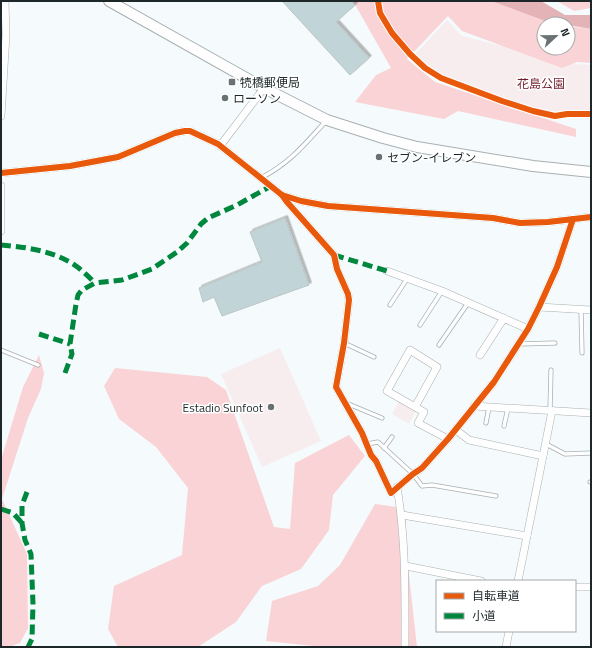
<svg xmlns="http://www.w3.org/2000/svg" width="592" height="648" viewBox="0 0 592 648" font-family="'Titillium Web','Noto Sans JP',sans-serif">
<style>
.green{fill:#f7edee}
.forest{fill:#f9d3d6}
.water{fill:#e4b3b7}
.building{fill:#c1d5d8;stroke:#bdc5c6;filter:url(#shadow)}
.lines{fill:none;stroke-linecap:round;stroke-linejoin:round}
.lane-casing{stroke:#a8b0b1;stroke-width:5}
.street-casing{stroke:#a8b0b1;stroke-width:8}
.secondary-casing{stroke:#a8b0b1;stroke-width:12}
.lane{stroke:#fefeff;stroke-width:3.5}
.street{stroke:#fefeff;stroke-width:7}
.secondary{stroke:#fefeff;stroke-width:10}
.quiet{stroke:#00873e;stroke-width:5;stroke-dasharray:10 5;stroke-linecap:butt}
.cycleway-casing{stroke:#fff;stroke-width:8}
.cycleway{stroke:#e8590c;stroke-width:6}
.poi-dot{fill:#697173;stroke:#fff;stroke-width:1.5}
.labels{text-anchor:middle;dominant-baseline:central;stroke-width:3;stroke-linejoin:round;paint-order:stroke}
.poi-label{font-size:12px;fill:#1d2729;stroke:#fff;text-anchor:start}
.park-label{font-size:12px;fill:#721d2b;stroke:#fff}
</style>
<defs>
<filter id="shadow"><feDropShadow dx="2.5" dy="-2.5" stdDeviation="0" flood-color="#0004"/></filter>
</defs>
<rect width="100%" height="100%" fill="#f5fbfc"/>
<g class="green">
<polygon points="447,20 462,36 576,64 591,65 591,112 556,113 531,108 512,102 444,77 430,69 414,55"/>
<polygon points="280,348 321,441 262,467 221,374"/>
<polygon points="399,401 416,411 409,424 392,414"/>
</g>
<g class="forest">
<polygon points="353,1 491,1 545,21 558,24 544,24 544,48 568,48 568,26 591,29 591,63 577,62 562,68 462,31 448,16 407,59 435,82 576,129 576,137 458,111 444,119 355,102 376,75 391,68"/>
<polygon points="557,1 591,1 591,8 574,11"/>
<polygon points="39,355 44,373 41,389 28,418 2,499 27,554 28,628 20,643 9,647 1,647 1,460 23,387"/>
<polygon points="115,368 207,377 226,390 274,527 290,529 295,463 349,435 365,456 333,495 329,530 301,569 262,586 236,622 198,647 118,647 108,629 114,586 182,555 188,488 156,447 119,419 104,386"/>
<polygon points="375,504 404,508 406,520 406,548 417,647 323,647 266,641 272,601 318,586 340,565"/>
</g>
<polygon class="water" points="491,1 541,1 565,15 591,15 591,29 545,21"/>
<g class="building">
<polygon points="282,1 351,1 355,5 336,22 369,58 350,75"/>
<polygon points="285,218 309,285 222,316 214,297 203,302 199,288 262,262 250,232"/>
</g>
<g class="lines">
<defs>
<g id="lane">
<path d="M 261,178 C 291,162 304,145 326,121"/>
<polyline points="390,305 407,279"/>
<polyline points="581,309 582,353"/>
<polyline points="420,325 442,291"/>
<polyline points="344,343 374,357"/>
<polyline points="519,344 555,343"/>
<polyline points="439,345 468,303"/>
<polyline points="1,350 38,365"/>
<polyline points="346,403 382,418"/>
<polyline points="550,410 551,370"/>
<polyline points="486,423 489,407"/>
<polyline points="504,426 508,408"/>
<polyline points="367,444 378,442 413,474 422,486 432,485 496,496"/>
<polyline points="546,444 565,454 591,453"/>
<polyline points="384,448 392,437"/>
<polyline points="590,482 591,482"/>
</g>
<g id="street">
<polyline points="1,116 6,35 5,1"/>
<polyline points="220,146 264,88"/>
<polyline points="1,173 70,166 118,157 175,133 185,131 190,131 218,144 282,195 301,201 328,206 493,218 520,223 548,222 591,217"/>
<polyline points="1,186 1,231"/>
<polyline points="282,195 287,202 334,255 337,269 348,294 349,300 344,343 336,387 362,433 371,455 376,461 391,493 413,474 422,468 448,439 494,382 528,329 539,307 557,267 573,219"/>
<polyline points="387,271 442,291 528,329"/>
<polyline points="539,307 591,310"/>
<polyline points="480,355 504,318"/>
<polyline points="474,406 591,413"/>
<polyline points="415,407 437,367 410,350 387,391 424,412 418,423 448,439"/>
<polyline points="456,430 469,440 543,456"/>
<path d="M 397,487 C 406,540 405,593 405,647"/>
<polyline points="402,515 527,536"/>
<polyline points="406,566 481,581"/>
<polyline points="518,581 552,411"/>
<polyline points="575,587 591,587"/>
<polyline points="506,647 509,631"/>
</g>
<polyline id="secondary" points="109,1 264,88 327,120 383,138 417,147 533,166 591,172"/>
</defs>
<use href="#lane" class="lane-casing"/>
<use href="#street" class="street-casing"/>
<use href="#secondary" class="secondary-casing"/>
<use href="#lane" class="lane"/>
<use href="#street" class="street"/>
<use href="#secondary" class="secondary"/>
<g class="quiet">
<path d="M 1,245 C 26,247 55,251 76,266 C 83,271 89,277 95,283"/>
<polyline points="334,255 387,271"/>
<polyline points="39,334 70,344"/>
<polyline points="65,373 72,354 70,344 76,304 78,295 82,290 95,283 122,280 152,269 177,252 187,243 201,224 208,218 237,205 271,186"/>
<polyline points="27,492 22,505 22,523 25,540 31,554 33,604 32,639 28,647"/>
<polyline points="1,509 13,513 22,523"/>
</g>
<defs>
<g id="cycleway">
<polyline points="378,1 380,13 392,33 410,54 425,68 441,78 502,101 533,111 555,116 567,114 591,114"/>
<polyline points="1,173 70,166 118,157 175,133 185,131 190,131 218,144 282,195 301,201 328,206 493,218 520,223 548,222 591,217"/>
<polyline points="282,195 287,202 334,255 337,269 348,294 349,300 344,343 336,387 362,433 371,455 376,461 391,493 413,474 422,468 448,439 494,382 528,329 539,307 557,267 573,219"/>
</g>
</defs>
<use href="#cycleway" class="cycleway-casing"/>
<use href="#cycleway" class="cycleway"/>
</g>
<g class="poi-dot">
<rect x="228" y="78" width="8" height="8" rx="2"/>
<circle cx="225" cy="98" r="4"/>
<circle cx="379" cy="157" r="4"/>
<circle cx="271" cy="407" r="4"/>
</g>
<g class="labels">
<g class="poi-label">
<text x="240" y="82">㸿橋郵便局</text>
<text x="233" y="98">ローソン</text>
<text x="387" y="157">セブン-イレブン</text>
<text x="263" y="407" text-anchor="end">Estadio Sunfoot</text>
</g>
<g class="park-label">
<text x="541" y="83">花島公園</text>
</g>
</g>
<rect width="592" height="648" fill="none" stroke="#1d2729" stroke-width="4"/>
<rect x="436" y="580" width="140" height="52" fill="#ffffff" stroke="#a5a9a9"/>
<rect x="444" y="593" width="20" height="6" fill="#e8590c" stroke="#a5a9a9"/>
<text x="472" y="600" font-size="12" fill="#1d2729">自転車道</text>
<rect x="444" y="613" width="20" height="6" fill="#00873e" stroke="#a5a9a9"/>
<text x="472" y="620" font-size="12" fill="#1d2729">小道</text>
<g transform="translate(556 36) rotate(68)"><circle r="19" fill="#ffffff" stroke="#a5a9a9"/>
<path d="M0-3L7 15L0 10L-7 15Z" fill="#697173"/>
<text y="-6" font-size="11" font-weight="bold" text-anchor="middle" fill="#1d2729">N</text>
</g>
</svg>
